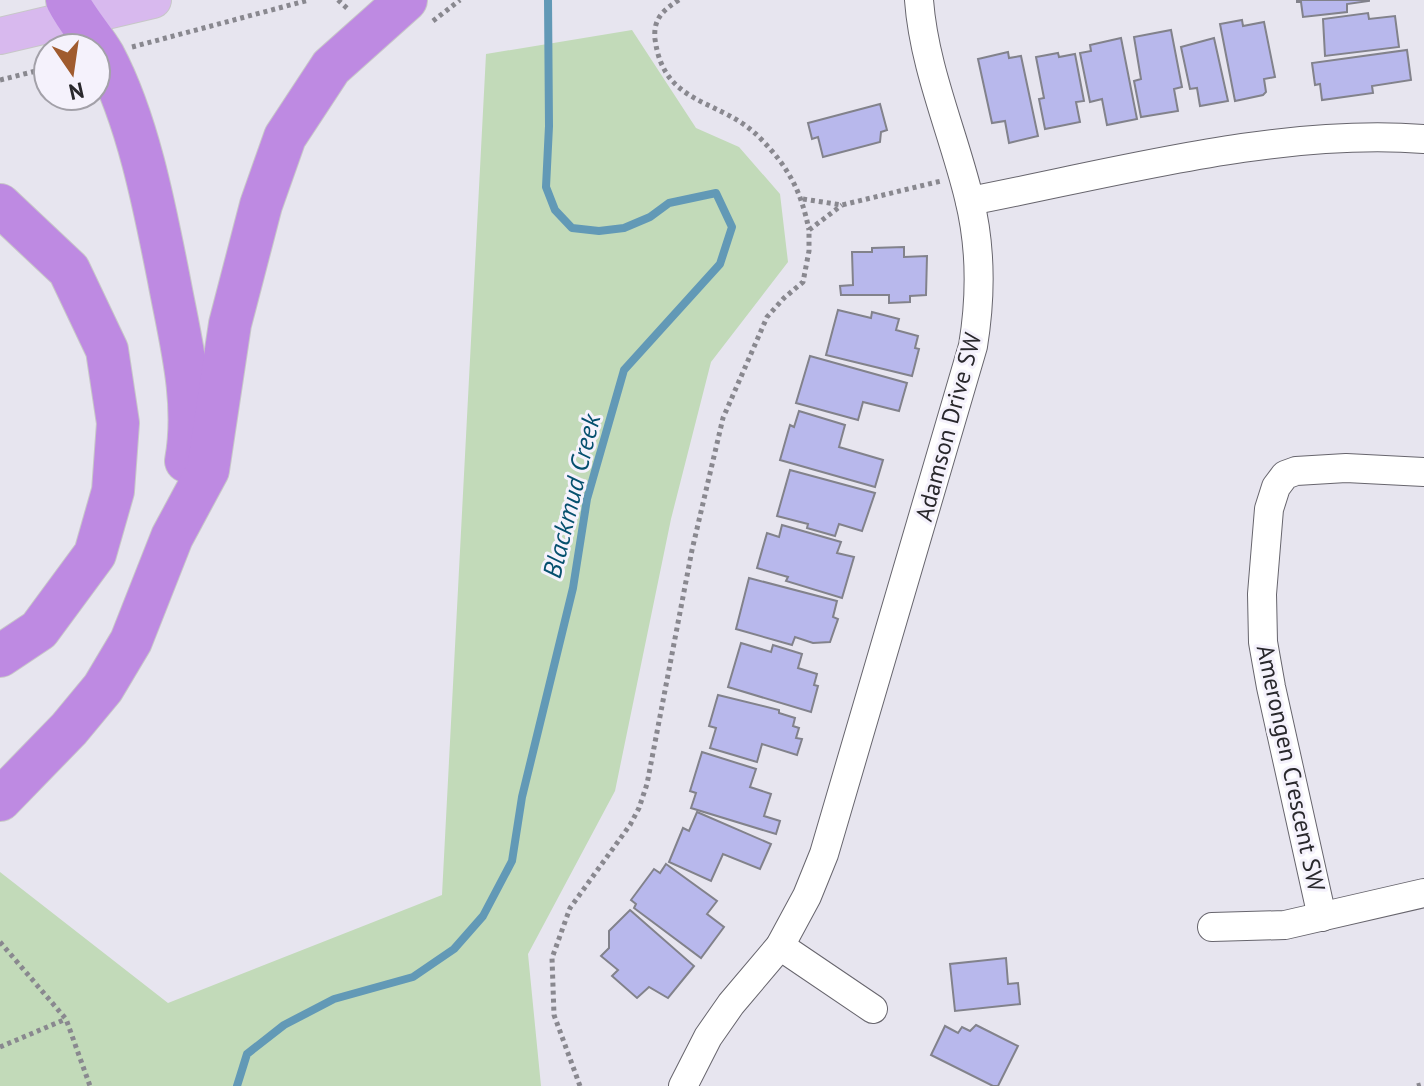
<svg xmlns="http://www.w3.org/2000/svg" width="1424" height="1086" viewBox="0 0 1424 1086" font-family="'PT Sans',sans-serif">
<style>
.green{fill:#c2dab9}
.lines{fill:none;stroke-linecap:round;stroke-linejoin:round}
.stream{stroke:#6299b6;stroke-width:8}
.building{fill:#b8b8ec;stroke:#82828b;stroke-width:2}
.minor-casing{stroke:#67656d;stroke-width:30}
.major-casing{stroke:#c7c7c8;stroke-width:38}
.highway-casing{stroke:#c7c7c8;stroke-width:44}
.path{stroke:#89888f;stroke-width:5;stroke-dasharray:4 4;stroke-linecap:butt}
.minor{stroke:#fff;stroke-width:28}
.major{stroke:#d8b9ee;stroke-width:36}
.highway{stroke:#be8ae2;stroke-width:42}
.labels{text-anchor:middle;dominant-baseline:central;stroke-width:6;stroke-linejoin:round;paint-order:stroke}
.street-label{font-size:24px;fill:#29282c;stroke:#f5f2fc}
.water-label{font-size:26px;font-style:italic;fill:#05506e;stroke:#f5f2fc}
</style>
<rect width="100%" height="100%" fill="#e7e5ef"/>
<polygon class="green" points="632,30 696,128 739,147 780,194 788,262 711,362 671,519 615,791 528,954 541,1086 0,1086 0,872 168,1003 442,895 486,54"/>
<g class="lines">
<polyline class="stream" points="237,1086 247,1054 284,1025 334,999 413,977 454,949 483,916 512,861 522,797 573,588 587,499 624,370 720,264 732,227 716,193 669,203 650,217 624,228 599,231 572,228 555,210 546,187 549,126 548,0"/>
</g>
<g class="building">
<polygon points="1297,0 1369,0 1369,1 1347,4 1347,12 1303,17 1301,2 1297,2"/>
<polygon points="1368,13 1369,19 1395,16 1399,47 1325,56 1323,19"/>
<polygon points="1242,20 1243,26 1264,22 1275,77 1264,79 1266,92 1263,95 1235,101 1220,24"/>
<polygon points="1171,30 1182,87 1174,89 1178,111 1141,117 1134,81 1141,79 1134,37"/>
<polygon points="1121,38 1137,119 1107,125 1102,99 1090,102 1080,53 1091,51 1090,45"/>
<polygon points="1214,38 1228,101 1200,106 1197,88 1190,89 1181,47"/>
<polygon points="1407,50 1411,80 1372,86 1373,93 1322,100 1320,84 1315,85 1312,63"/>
<polygon points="1008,52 1009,58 1021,56 1038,136 1009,143 1005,121 992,123 978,59"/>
<polygon points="1058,53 1059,57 1075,54 1084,101 1076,102 1080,122 1045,129 1039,99 1044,98 1036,57"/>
<polygon points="880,104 887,130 881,132 880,142 823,157 818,137 812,139 808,123"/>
<polygon points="904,247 904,257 927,256 926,295 910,296 910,302 889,303 889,295 841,295 840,286 853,285 852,252 872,252 872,248"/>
<polygon points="838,310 871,318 872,312 899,319 896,330 918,336 915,348 919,349 912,376 826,355"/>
<polygon points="810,356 907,383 899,411 863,402 858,420 796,403"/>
<polygon points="799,411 845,425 839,447 883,460 875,487 780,460 790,425 794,427"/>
<polygon points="790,470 875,493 862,531 839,524 835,536 807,528 808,524 777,516"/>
<polygon points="782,525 841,542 837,553 854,557 842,598 786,581 788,577 757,568 767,533 779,537"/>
<polygon points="749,578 837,601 833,617 838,619 830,642 813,643 795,637 792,645 736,629"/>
<polygon points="741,643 771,652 773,645 802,654 798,668 817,674 814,685 818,686 811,712 728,687"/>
<polygon points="718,695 779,710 779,713 795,718 793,726 799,728 796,738 802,739 797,755 762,744 757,762 710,748 716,728 709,726"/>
<polygon points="702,752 756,769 750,787 771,794 764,816 780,821 776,834 691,808 696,793 690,791"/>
<polygon points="697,812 771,844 760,869 723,854 711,881 669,862 683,828 689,831"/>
<polygon points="666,864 717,901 707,914 724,927 701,958 634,908 636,904 631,900 654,869 660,873"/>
<polygon points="630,910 694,966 668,998 649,987 637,998 612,976 618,970 601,956 609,948 609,931"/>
<polygon points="1006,958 1008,984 1018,983 1020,1004 955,1011 950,964"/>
<polygon points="976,1025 1018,1046 998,1086 993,1086 931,1055 945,1026 958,1033 962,1027 970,1031"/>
</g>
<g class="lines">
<defs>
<g id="minor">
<path d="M 970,201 C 1115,173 1276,128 1424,139"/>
<polyline points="1322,917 1271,687 1263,642 1262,594 1269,509 1276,487 1285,475 1296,471 1346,468 1424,472"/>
<polyline points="1212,927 1285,925 1424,893"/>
<polyline points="780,946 873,1009"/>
<path d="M 683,1086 L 708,1037 L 731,1004 L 780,946 L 807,896 L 824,854 L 973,346 C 981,297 981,246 969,198 C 953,132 924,68 919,0"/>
</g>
<polyline id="major" points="0,36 153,0"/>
<g id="highway">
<path d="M 67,0 C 77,20 93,37 104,56 C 138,120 155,209 169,280 C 180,339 197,401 186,461"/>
<polyline points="0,205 69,270 107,350 118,423 113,491 95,554 39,630 0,656"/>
<polyline points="0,800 69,729 103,688 131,641 172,537 208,470 230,324 261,205 285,137 331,67 406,0"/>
</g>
</defs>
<use href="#minor" class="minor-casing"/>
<use href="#major" class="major-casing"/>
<use href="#highway" class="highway-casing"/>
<g class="path">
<polyline points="338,0 349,10"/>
<path d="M 679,0 C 663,10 653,19 655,39 C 664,108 721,97 761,139 C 789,168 801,191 809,230"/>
<polyline points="433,21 460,0"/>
<polyline points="132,47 309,0"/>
<polyline points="0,80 48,68"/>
<polyline points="803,199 842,205 941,181"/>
<polyline points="0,942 66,1019 90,1086"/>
<polyline points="0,1047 66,1019"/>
<polyline points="580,1086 554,1015 552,958 570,908 630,825 639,808 647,784 692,550 723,418 767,317 784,298 803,282 809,251 809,230 842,205"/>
<polyline points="1417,1086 1424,1084"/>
</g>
<use href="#minor" class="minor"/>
<use href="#major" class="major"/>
<use href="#highway" class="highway"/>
</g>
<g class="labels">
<g class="street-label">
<text transform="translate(948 427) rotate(-75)">Adamson Drive SW</text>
<text transform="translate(1291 768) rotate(78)">Amerongen Crescent SW</text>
</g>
<g class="water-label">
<text transform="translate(571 496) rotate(-76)">Blackmud Creek</text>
</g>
</g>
<g transform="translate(72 72) rotate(167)"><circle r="38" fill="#f5f2fc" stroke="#a3a1a9" stroke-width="2"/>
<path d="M0-6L14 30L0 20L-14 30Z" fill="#a05b2e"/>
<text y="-12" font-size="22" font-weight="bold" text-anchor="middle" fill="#29282c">N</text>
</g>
</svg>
